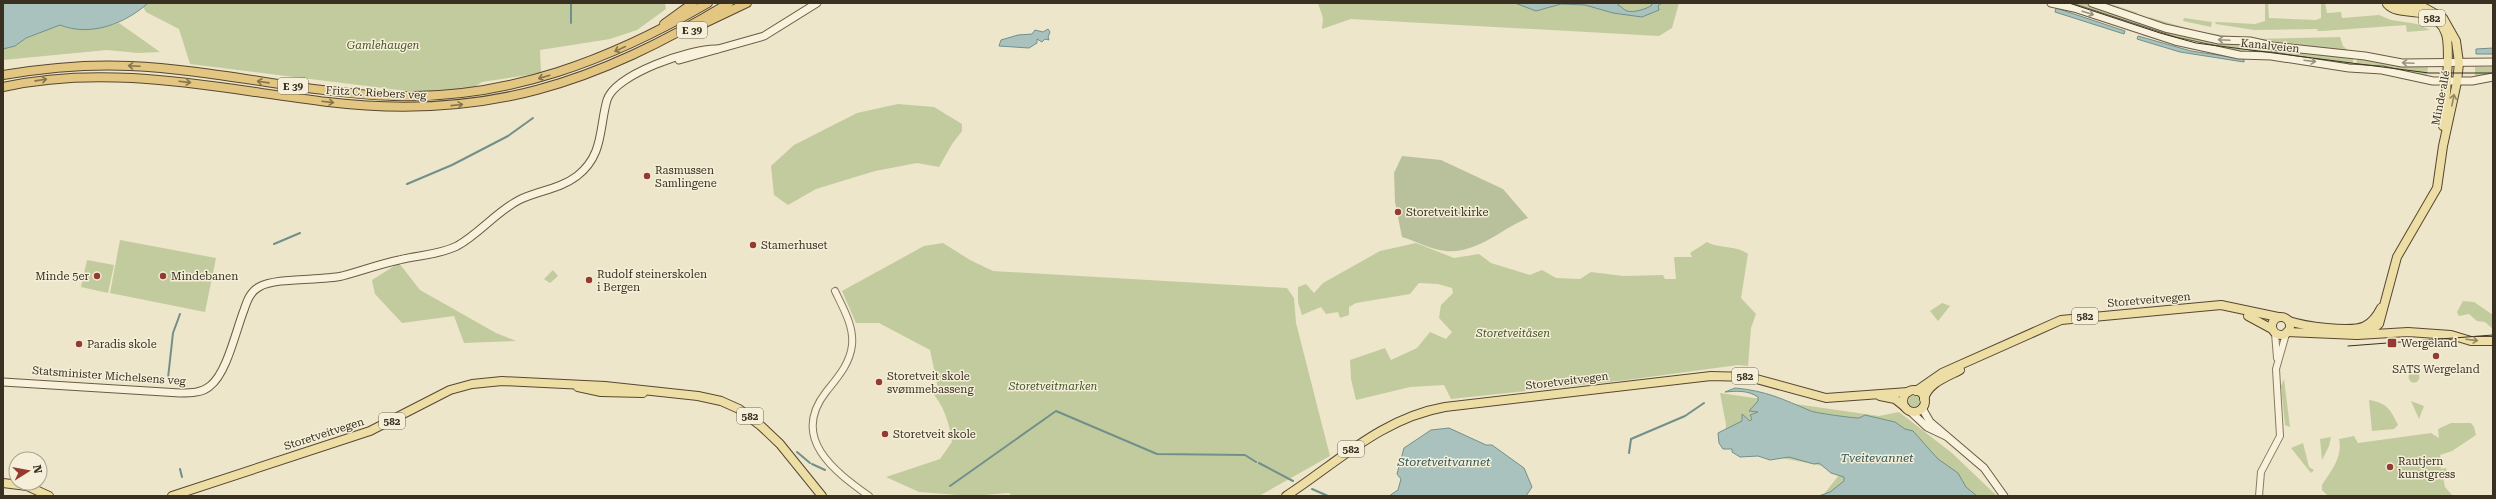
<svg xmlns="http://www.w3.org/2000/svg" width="2496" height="499" viewBox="0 0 2496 499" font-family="'Roboto Serif',serif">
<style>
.green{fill:#c2cb9e}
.cemetery{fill:#b9c19c}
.water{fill:#aac2bd;stroke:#71908b}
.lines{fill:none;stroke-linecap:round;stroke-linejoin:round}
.stream{stroke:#71908b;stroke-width:2}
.tertiary-casing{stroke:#89795f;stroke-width:8}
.secondary-casing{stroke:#6b5a42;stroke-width:9}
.primary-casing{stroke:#574732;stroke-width:10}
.trunk-casing{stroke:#574732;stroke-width:10}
.tertiary{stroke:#f8f2dd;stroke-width:6}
.secondary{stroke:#f8f2dd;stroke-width:7}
.primary{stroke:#eddea5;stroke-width:8}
.trunk{stroke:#e2c682;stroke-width:8}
.tram{stroke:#3a3022;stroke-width:1}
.oneway{stroke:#999180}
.oneway2{stroke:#86744d}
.oneway3{stroke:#948764}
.poi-dot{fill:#953a31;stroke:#f5efd9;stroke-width:1.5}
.labels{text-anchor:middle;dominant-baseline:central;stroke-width:3;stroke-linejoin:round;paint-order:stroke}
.shield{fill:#f5efd9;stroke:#726959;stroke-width:1}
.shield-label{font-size:10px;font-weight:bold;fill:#3a3022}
.park-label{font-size:11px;font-style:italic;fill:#465629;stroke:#f5efd9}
.street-label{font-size:11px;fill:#3a3022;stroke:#f5efd9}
.poi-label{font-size:11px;fill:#3a3022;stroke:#f5efd9;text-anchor:start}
.water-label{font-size:12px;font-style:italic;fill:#325859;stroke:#f5efd9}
</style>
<rect width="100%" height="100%" fill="#ede6ca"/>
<g class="green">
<polygon points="148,3 665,3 666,9 637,30 610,39 540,50 541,73 482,82 471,89 423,93 190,64 179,29 146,12 143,7"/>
<polygon points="1318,3 1679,3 1672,28 1659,36 1351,19 1322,29 1323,18"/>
<polygon points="2059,3 2087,3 2164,29 2246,42 2245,54 2193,44"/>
<polygon points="2097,3 2108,3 2138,13 2135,14"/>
<polygon points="2265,3 2268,3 2269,18 2316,20 2321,18 2321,3 2325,3 2327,13 2341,12 2342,18 2379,15 2391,20 2417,24 2430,30 2407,32 2406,25 2322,31 2317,31 2318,29 2254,30 2216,24 2215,22 2218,22 2255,24 2265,21"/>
<path d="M 2149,17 L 2199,32 L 2236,37 C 2207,41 2178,29 2151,20 Z"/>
<polygon points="2184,18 2212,22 2211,27 2183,21"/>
<path d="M 119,23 L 160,52 L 138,53 L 107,50 L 3,60 L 3,49 C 21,44 39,25 59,25 C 62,25 65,28 68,28 C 84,30 104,28 119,23 Z"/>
<polygon points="2141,35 2146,35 2238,56 2190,49"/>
<polygon points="2340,37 2343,46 2349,51 2276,45 2253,39"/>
<polygon points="2250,43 2354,56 2352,67 2248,54"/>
<polygon points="2357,57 2428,65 2427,77 2356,68"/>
<polygon points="2475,67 2493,67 2493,76 2475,79"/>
<polygon points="898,104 934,107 962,124 962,131 952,144 939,167 917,163 875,171 816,189 788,205 774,195 771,166 794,145 857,113"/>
<polygon points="120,240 216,258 205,312 110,293"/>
<path d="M 1707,242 C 1720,249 1736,245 1748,254 L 1741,298 L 1756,314 L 1751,328 L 1748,366 L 1738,365 L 1627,380 L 1451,399 L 1444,385 L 1410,387 L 1356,400 L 1351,379 L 1350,360 L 1385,348 L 1391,360 L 1417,348 L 1430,332 L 1446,339 L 1452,332 L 1439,318 L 1441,305 L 1453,293 L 1452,288 L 1438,284 L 1419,283 L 1410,294 L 1356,303 L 1349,307 L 1349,315 L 1340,318 L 1338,312 L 1326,314 L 1321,307 L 1302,315 L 1298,302 L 1298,287 L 1306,284 L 1314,293 L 1323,283 L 1380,251 L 1416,243 L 1454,258 L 1479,254 L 1491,263 L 1530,275 L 1542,270 L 1556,278 L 1580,279 L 1591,272 L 1623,276 L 1663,275 L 1665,279 L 1676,279 L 1674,257 L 1692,257 L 1690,253 Z"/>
<path d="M 943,243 L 970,260 L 993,271 L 1287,288 L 1294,298 L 1296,323 L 1330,456 L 1259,496 L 1012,496 L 1009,493 L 972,496 L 919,492 L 886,477 L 940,459 L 952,442 C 949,422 944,405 930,390 L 938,388 L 930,350 L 879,323 L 856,323 L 842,291 L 924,246 Z"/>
<polygon points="87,260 114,265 108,293 81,287"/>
<polygon points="399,263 420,290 496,333 516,341 464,343 454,316 402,323 375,294 372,280"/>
<polygon points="553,270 558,276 550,283 544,279"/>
<polygon points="2463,301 2474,302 2493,315 2493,329 2485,322 2477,321 2469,314 2459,316 2457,312"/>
<polygon points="1942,303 1950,306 1938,321 1930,311"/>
<circle cx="2414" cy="377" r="5.5"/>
<polygon points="2284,379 2290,427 2285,425 2281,386"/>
<polygon points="1720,393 1879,416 1899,412 1952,453 1997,496 1816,496 1824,494 1843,470 1725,447 1726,424"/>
<circle cx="1914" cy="401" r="5.5"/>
<path d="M 2369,400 C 2387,403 2390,409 2398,425 L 2394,429 L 2372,431 Z"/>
<polygon points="2411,401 2424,406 2419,419"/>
<path d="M 2451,423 L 2471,423 L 2474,427 L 2476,435 L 2452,451 L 2440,455 L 2440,452 L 2441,469 L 2446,468 L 2448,475 L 2443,477 L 2445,487 L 2452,495 L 2450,496 L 2328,496 L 2322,490 L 2322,485 C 2331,471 2343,457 2339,439 L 2354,436 L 2358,443 L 2431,433 L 2439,438 L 2438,429 Z"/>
<polygon points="2331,437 2329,446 2322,460 2320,439"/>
<polygon points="2303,443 2309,467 2314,470 2311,473 2291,448"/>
</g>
<path class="cemetery" d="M 1402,156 L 1441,160 L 1503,189 L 1528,218 C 1501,229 1477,254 1446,251 C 1432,250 1416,241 1402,237 L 1395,202 L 1394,173 Z"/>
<g class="water">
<path d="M 3,3 L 148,3 C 125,24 90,37 60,25 L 26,38 L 15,46 L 3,49 Z"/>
<path d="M 1515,3 L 1619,3 L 1618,5 C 1621,6 1624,10 1627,11 C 1633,13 1647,9 1652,5 L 1651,3 L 1662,3 L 1658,6 L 1659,10 L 1642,17 L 1613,13 L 1585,5 L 1561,4 L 1536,11 Z"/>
<polygon points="2056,8 2125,31 2124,34 2055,12"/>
<polygon points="1048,29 1050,32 1048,37 1049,40 1045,39 1042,42 1037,39 1037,43 1029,48 999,46 1001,40 1018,35 1032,34 1035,30 1043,32"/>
<polygon points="2138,36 2191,51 2244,59 2244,62 2180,52 2137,39"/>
<polygon points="2493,48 2493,54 2476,54 2476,49"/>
<path d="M 1735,388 C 1767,391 1782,399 1811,411 C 1816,413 1852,418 1859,418 L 1865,415 L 1895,422 L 1905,429 L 1913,431 L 1938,459 L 1958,473 L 1966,487 L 1977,496 L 1819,496 L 1830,492 L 1844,481 L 1844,477 L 1831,473 L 1819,463 L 1814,464 L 1789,457 L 1770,460 L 1758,456 L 1740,457 L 1732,452 L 1732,449 L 1723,449 L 1719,443 L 1718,433 L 1742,421 L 1742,414 L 1750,421 L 1752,419 L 1750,415 L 1758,412 L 1749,411 L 1758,401 L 1758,397 C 1748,390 1736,391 1725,392 Z"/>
<polygon points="1449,428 1486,445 1492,445 1524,468 1532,487 1526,496 1389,496 1398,490 1401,479 1397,474 1404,448 1431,430"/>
</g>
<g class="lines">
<g class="stream">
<polyline points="571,3 571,23"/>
<polyline points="407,184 452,165 508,136 533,118"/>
<polyline points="274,244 300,233"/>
<polyline points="168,378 173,333 180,314"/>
<polyline points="797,452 810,463"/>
<polyline points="1629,453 1631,439 1685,416 1704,403"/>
<polyline points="1259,463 1293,481"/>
<polyline points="812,464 825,470"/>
<polyline points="180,469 182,477"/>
<polyline points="950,486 1056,411 1157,454 1245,455 1256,462"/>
<polyline points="1312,489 1328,496"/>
</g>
<defs>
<g id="tertiary">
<path d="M 835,291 C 843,308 854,326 852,345 C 850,364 837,378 826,392 C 790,438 834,471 869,496"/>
<polyline points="2275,333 2277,358"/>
<polyline points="2259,496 2261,472 2280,436 2276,369 2286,334"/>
</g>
<g id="secondary">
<polyline points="2051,3 2074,8 2175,41 2239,55 2271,56 2349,68 2382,70 2433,81 2472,81 2493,77"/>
<polyline points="2092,3 2165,28 2219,40 2250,41 2272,46 2365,56 2402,63 2493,62"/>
<polyline points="679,60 764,36 817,3"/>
<path d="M 3,382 L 180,393 C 190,393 202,393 210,386 C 227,373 236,330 244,310 C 247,301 250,292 259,287 C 276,277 320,281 342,276 C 361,271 380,264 399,260 C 419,255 439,255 457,246 C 479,234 496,212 519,200 C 537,191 560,189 577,176 C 604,155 599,128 607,100 C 615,74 692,48 717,49"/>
<polyline points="1922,408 1930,422 1984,468 2004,496"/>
<polyline points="1911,412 1927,427 1946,436"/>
</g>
<g id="primary">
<path d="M 2387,4 C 2396,14 2412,10 2424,14 C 2434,17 2443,24 2446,34 C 2451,50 2445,106 2443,126"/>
<polyline points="2248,316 2272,329"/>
<circle cx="2281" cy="326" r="9"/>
<path d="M 2289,321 C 2303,326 2351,333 2365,326 C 2373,322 2377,316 2381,308"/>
<polyline points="2287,332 2357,335 2408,332 2451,335 2471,341 2493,341"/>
<polyline points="2357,335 2372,330 2379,324 2397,257 2437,188 2443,146 2457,82 2459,63 2456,41 2443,18 2425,8 2390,3"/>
<polyline points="578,387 601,392 643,393"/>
<circle cx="1914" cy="401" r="11"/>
<polyline points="1916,391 1942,373 2061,320 2221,305 2278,317"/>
<polyline points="1880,396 1895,399 1905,407"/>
<path d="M 1924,399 C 1928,383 1947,377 1960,370"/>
<polyline points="3,483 27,486 49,496"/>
<polyline points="172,496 370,431 450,390 472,384 502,381 605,386 698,396 721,401 739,409 761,426 780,444 822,496"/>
<path d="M 1286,496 C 1338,462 1382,418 1445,407 L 1711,376 L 1749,377 L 1826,398 L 1908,392"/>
</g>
<g id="trunk">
<polyline points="705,23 747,3"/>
<polyline points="664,24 693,3"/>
<path d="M 3,75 C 45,68 87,64 130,66 C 219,70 305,93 394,96 C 508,100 612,59 708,3"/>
<path d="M 3,87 C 112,63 220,89 328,102 C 486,121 596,83 729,3"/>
</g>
</defs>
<use href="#tertiary" class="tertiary-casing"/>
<use href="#secondary" class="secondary-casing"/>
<use href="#primary" class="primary-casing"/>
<use href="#trunk" class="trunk-casing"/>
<use href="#tertiary" class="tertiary"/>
<use href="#secondary" class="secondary"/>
<use href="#primary" class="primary"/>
<use href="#trunk" class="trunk"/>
<g class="tram">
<polyline points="2069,3 2160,33 2196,43 2429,73 2493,73"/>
<polyline points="2348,346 2493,335"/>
</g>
</g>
<defs><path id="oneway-shaft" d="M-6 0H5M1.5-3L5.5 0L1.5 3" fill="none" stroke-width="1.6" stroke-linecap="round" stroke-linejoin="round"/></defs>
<g class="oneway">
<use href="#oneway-shaft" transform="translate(2088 13) rotate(18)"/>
<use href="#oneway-shaft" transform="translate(2224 40) rotate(-177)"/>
<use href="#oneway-shaft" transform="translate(2310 61) rotate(7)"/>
<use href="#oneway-shaft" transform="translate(2408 63) rotate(-177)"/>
</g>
<g class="oneway2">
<use href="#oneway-shaft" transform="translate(620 49) rotate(155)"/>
<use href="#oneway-shaft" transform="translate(134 66) rotate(-177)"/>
<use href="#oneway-shaft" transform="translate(544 77) rotate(164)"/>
<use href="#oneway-shaft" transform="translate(41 80) rotate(-8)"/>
<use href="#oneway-shaft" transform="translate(185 82) rotate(7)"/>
<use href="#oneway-shaft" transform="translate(263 82) rotate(-172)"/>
<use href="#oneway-shaft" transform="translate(328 102) rotate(7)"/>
<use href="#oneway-shaft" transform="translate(457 105) rotate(-6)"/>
</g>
<g class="oneway3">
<use href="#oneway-shaft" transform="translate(2453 100) rotate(-79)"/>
<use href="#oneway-shaft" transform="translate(2472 340) rotate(7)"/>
</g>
<g class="poi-dot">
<circle cx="647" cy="176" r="4"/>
<circle cx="1398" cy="212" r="4"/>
<circle cx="753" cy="245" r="4"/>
<circle cx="97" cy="276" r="4"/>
<circle cx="163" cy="276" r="4"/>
<circle cx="589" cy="280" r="4"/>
<rect x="2387" y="338" width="10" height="10" rx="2"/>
<circle cx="79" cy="344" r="4"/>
<circle cx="2436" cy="356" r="4"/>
<circle cx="879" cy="382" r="4"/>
<circle cx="885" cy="434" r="4"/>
<circle cx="2390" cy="467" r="4"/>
</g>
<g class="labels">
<g class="shield">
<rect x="2419" y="10" width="26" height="16" rx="3"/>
<rect x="677" y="22" width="30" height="16" rx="3"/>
<rect x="278" y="78" width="30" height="16" rx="3"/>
<rect x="2072" y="308" width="26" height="16" rx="3"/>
<rect x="1732" y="368" width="26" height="16" rx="3"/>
<rect x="737" y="408" width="26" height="16" rx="3"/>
<rect x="379" y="413" width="26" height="16" rx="3"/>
<rect x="1338" y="441" width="26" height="16" rx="3"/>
</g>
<g class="shield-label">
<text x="2432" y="18">582</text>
<text x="692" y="30">E 39</text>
<text x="293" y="86">E 39</text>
<text x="2085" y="316">582</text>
<text x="1745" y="376">582</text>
<text x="750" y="416">582</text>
<text x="392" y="421">582</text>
<text x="1351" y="449">582</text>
</g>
<g class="park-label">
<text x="383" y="45">Gamlehaugen</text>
<text x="1513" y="333">Storetveitåsen</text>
<text x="1053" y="386">Storetveitmarken</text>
</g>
<g class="street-label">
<text transform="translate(2270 46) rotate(6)">Kanalveien</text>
<text transform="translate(376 93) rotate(3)">Fritz C. Riebers veg</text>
<text transform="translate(2441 98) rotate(-79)">Minde allé</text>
<text transform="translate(2149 300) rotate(-5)">Storetveitvegen</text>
<text transform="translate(109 376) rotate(4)">Statsminister Michelsens veg</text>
<text transform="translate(1567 381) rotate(-7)">Storetveitvegen</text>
<text transform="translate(324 434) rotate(-18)">Storetveitvegen</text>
</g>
<g class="poi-label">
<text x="655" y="170">Rasmussen<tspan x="655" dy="13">Samlingene</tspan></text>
<text x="1406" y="212">Storetveit kirke</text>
<text x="761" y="245">Stamerhuset</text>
<text x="597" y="274">Rudolf steinerskolen<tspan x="597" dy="13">i Bergen</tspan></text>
<text x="89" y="276" text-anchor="end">Minde 5er</text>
<text x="171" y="276">Mindebanen</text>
<text x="2401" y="343">Wergeland</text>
<text x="87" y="344">Paradis skole</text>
<text x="2436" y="369" text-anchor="middle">SATS Wergeland</text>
<text x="887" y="376">Storetveit skole<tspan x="887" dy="13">svømmebasseng</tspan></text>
<text x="893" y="434">Storetveit skole</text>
<text x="2398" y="461">Rautjern<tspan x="2398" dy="13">kunstgress</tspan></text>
</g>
<g class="water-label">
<text x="1877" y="458">Tveitevannet</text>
<text x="1444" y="462">Storetveitvannet</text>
</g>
</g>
<rect width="2496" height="499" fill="none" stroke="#3a3022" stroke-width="8"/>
<g transform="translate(28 471) rotate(79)"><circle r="19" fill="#f5efd9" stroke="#aaa390"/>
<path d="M0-3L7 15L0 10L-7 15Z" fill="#953a31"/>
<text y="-6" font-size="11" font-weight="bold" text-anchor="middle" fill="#3a3022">N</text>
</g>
</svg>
